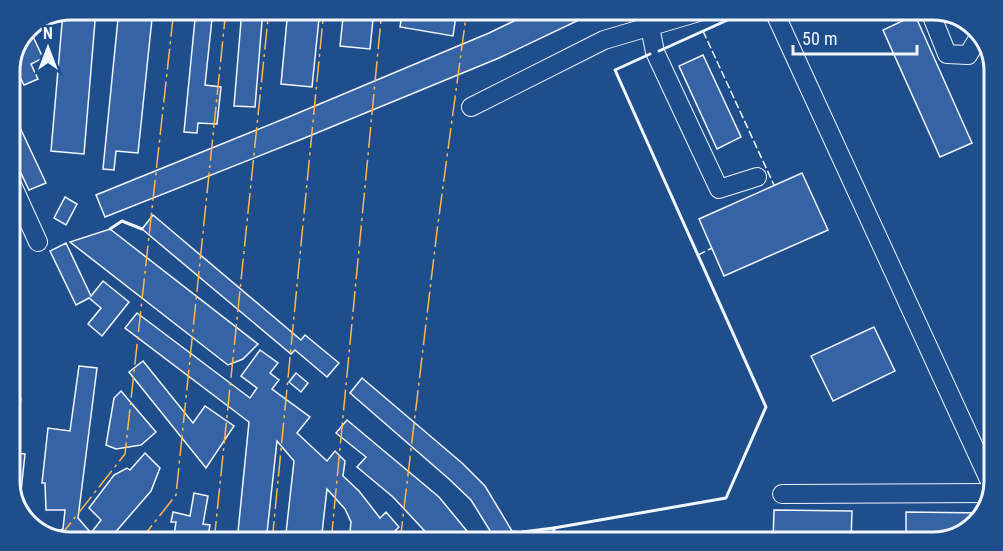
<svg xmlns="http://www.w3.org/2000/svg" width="1003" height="551" viewBox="0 0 1003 551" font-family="'Roboto Condensed',sans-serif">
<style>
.built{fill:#305b95;stroke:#a8bbd7;stroke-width:1.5}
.building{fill:#3563a3;stroke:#f2f6ff;stroke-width:1.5}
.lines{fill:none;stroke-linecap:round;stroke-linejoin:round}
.minor-casing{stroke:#f2f6ff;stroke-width:20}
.minor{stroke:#1f4e8c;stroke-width:18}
.fence{stroke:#f2f6ff;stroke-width:1.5;stroke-dasharray:8 3;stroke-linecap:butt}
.wall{stroke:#f2f6ff;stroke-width:3}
.power{stroke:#ffb74d;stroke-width:1.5;stroke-dasharray:21 4.5 3 4.5;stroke-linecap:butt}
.rim{fill:none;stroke:#f2f6ff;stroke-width:3}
</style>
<rect width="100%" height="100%" fill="#1f4e8c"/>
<polygon class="built" points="9,387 15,389 21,399 19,411 9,436"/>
<g class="building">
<polygon points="71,9 96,9 84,154 51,151 63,12"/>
<polygon points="119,9 153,9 138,153 116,151 114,170 103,169"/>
<polygon points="196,9 213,9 205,85 221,87 217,124 198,123 197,133 184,132"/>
<polygon points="242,9 263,9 255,107 234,106"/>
<polygon points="288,9 320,9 312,87 281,84"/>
<polygon points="344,9 374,9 370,49 340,46"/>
<polygon points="403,9 457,9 453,36 400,27"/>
<polygon points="539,9 602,9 499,58 302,139 105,217 96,195 291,116 489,33"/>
<polygon points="915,15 972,143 940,157 883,30"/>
<polygon points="28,26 43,58 31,64 38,79 24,85 12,61"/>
<polygon points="703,55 741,137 717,149 679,66"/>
<polygon points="9,104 46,183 29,190 9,148"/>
<polygon points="802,173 828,230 724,276 699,219"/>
<polygon points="65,197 77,204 66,225 54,218"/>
<polygon points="153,215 301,340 305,335 339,363 327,377 295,350 291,354 142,229"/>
<polygon points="110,229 258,344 243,359 228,365 70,242"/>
<polygon points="66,243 91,296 103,281 129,302 102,336 88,324 101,308 89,298 76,305 50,251"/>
<polygon points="137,313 250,398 257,388 241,376 260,350 278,363 270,373 279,380 272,389 310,417 297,433 327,461 335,451 345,461 343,476 359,491 380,518 386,512 399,527 384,542 349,542 351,522 345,509 327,489 321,542 285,542 294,461 277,441 266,542 237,542 249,422 125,328"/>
<polygon points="874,327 895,371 833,401 811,356"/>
<polygon points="143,361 193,423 205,406 234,426 206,468 129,372"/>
<polygon points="79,366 97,368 78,518 91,533 101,520 89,508 114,475 127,468 130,470 145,453 160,468 151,491 107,542 71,542 47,536 63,529 65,510 46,510 45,483 42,483 48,428 70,431"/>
<polygon points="296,373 308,383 301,392 289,382"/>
<polygon points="362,378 462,463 485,486 512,531 522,532 521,542 497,542 471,500 449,479 350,393"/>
<polygon points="121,391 156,432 141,445 116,449 106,445 114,398"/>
<polygon points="347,420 439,497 476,542 435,542 393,497 357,467 366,457 336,433"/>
<polygon points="9,452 25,454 20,501 9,485"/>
<polygon points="194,493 208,496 203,524 210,525 207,542 173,542 176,522 171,522 173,512 190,516"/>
<polygon points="774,510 852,511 851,542 773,542"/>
<polygon points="906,512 984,513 963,534 933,542 906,542"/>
</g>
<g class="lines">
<defs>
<g id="minor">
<polyline points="773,9 992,486"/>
<polyline points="929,9 947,54 968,55 977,40"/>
<polyline points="650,27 655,52 719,189 757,177"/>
<polyline points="471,107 604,40 709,9"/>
<polyline points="9,178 38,242"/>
<polyline points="782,494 991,493"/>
</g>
</defs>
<use href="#minor" class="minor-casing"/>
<use href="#minor" class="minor"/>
<g class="fence">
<polyline points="703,31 774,185"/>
<polyline points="698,255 712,248"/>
</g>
<g class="wall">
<polyline points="659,51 752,9"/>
<polyline points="110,229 122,221 142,229"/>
<polyline points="554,528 726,498 766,407 615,70 650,54"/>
<polyline points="522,532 554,528 553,542"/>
</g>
<g class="power">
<polyline points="58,539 125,454 174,9"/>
<polyline points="139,542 176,495 226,9"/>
<polyline points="214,542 269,9"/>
<polyline points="272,542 324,9"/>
<polyline points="331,542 382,9"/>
<polyline points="400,542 437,231 467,9"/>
</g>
</g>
<path d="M0 0H1003V551H0ZM71 20H933A51 51 0 0 1 984 71V481A51 51 0 0 1 933 532H71A51 51 0 0 1 20 481V71A51 51 0 0 1 71 20Z" fill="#1f4e8c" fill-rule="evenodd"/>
<path class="rim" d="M71 20H933A51 51 0 0 1 984 71V481A51 51 0 0 1 933 532H71A51 51 0 0 1 20 481V71A51 51 0 0 1 71 20Z"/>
<g transform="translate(48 48)" stroke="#1f4e8c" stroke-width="4.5" paint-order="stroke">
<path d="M0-4.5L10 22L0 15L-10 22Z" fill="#f2f6ff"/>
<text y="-9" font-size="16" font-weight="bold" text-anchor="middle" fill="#f2f6ff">N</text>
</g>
<path d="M793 45v9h124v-9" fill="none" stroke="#f2f6ff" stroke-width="3"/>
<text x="802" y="45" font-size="18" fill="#f2f6ff" stroke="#1f4e8c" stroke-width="4.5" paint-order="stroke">50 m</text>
</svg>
